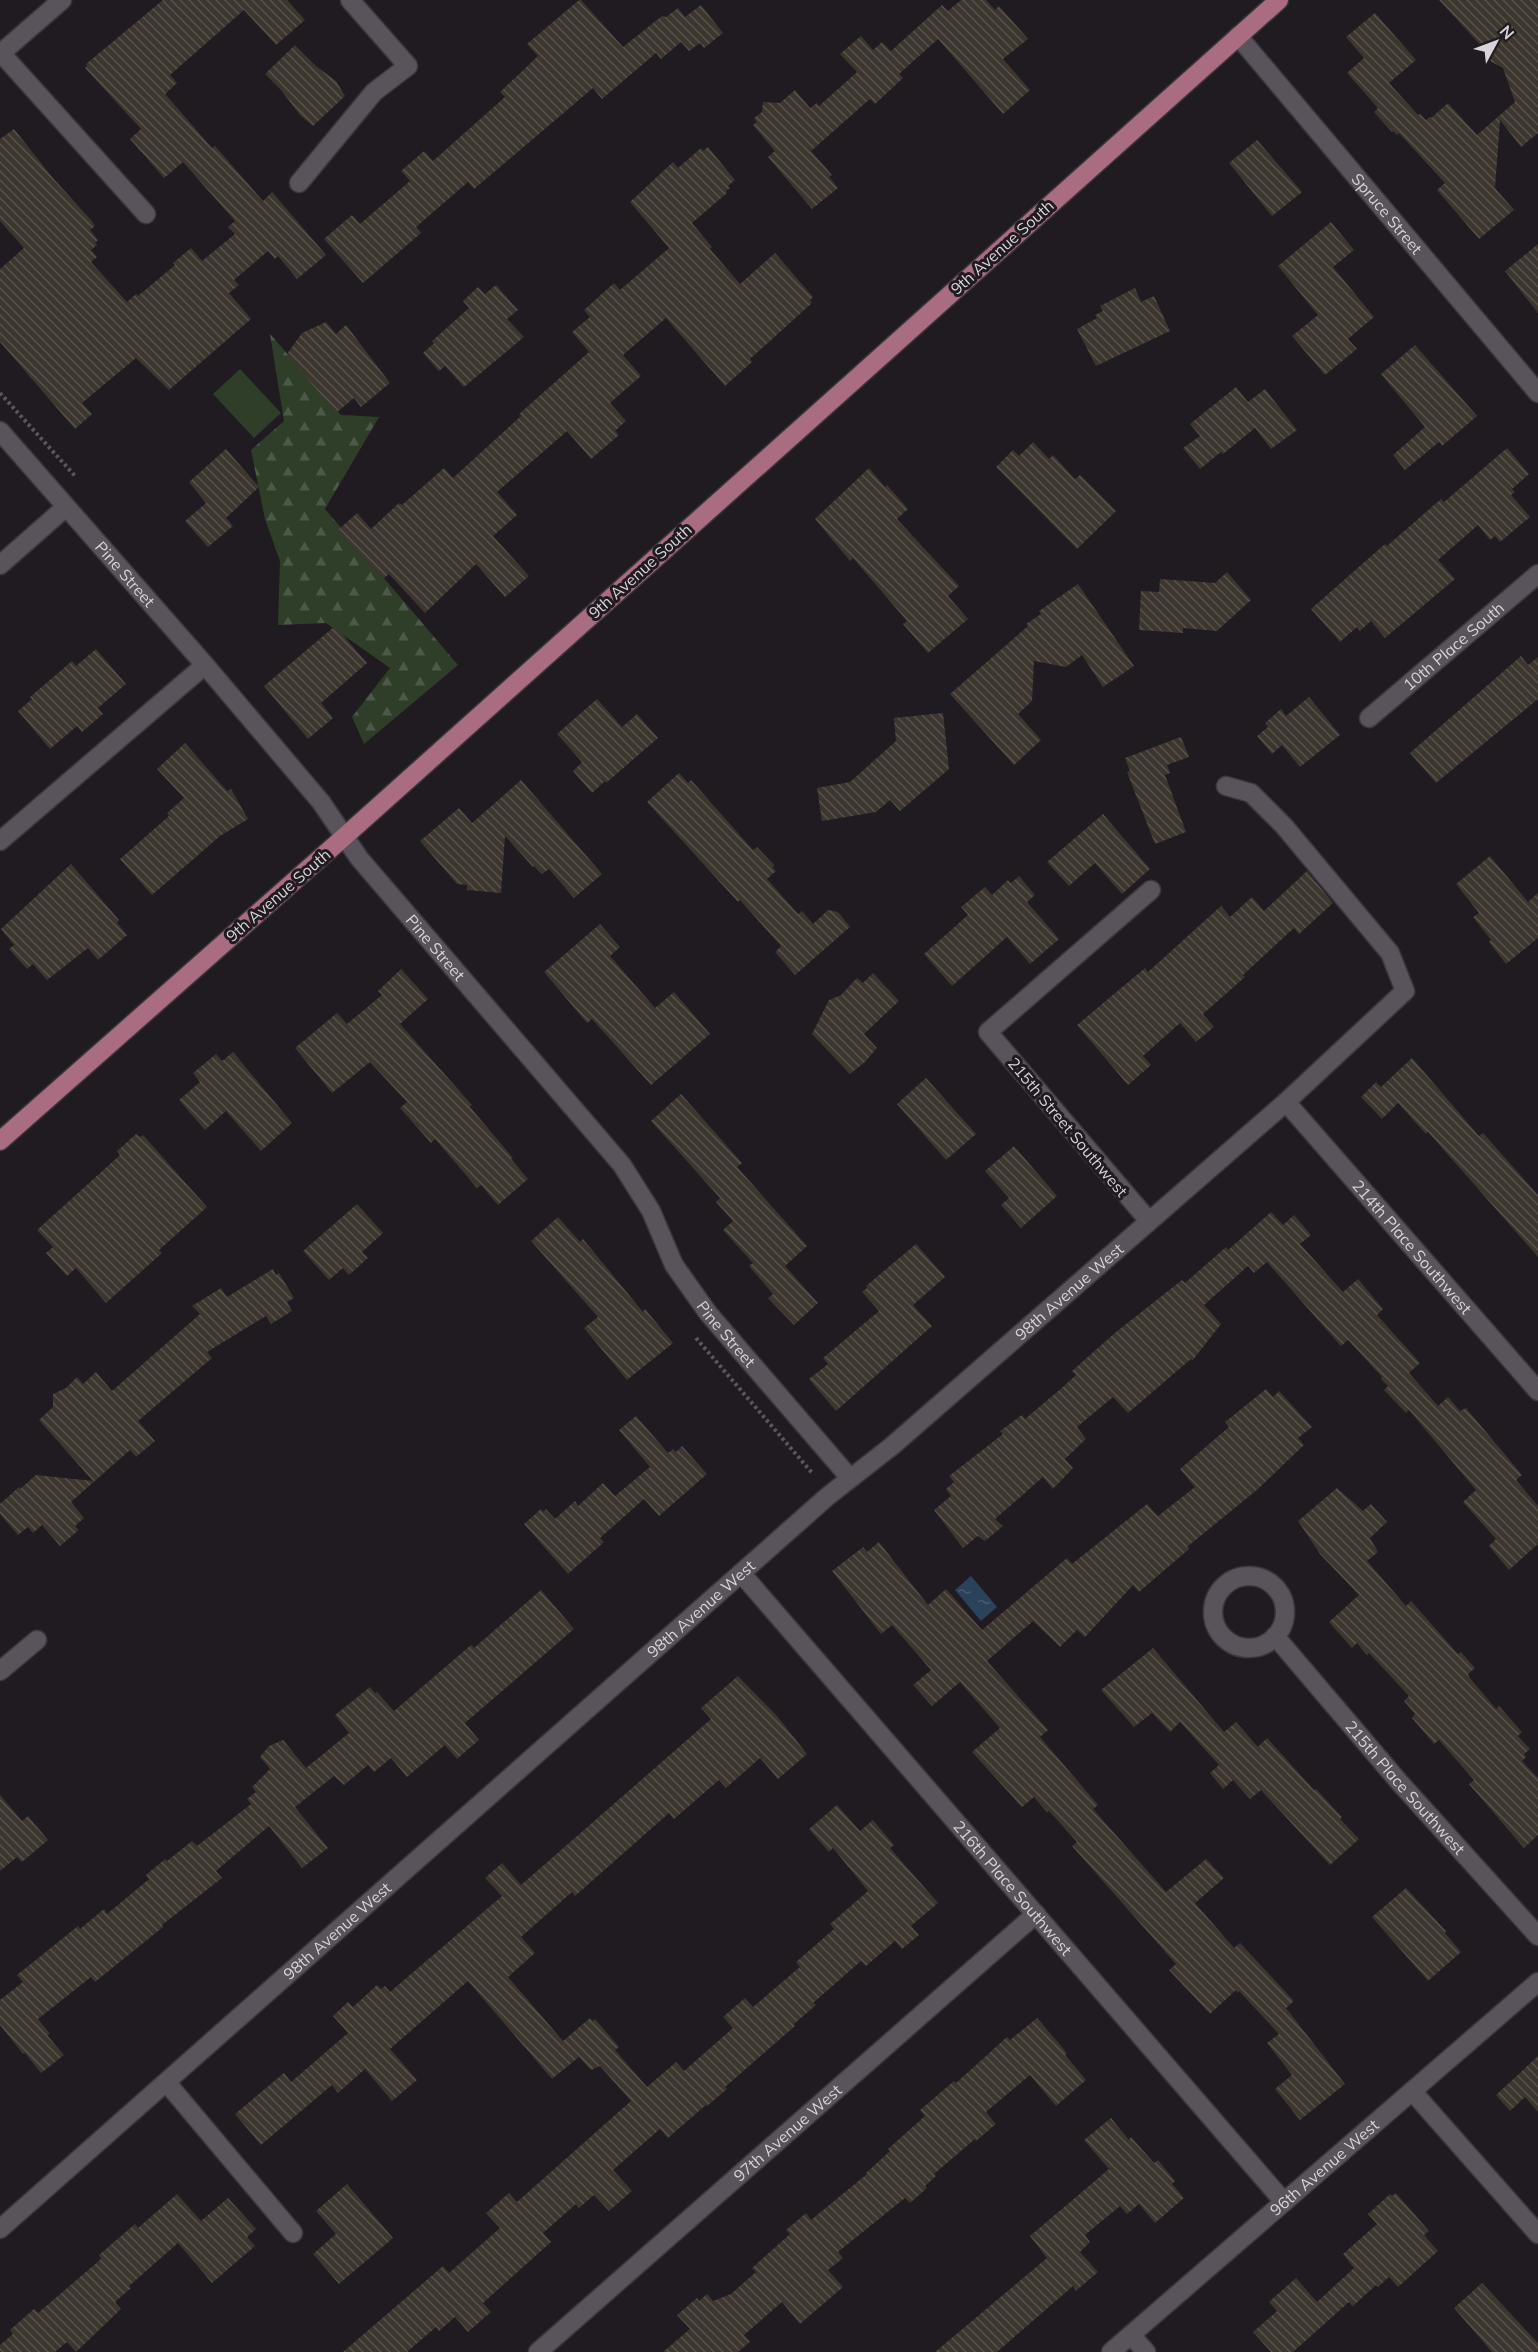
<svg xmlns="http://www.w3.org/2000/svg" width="1538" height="2352" viewBox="0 0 1538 2352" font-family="Mulish,sans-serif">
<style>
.forest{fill:url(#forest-firs)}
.pitch{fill:#2e3e29}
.water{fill:url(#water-ripples)}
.building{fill:url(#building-back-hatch)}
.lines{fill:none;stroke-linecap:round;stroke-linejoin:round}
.minor-casing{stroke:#3b373c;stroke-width:21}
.major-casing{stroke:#3b373c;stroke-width:21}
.path{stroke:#5b565c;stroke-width:4;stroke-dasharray:3 3;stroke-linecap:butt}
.minor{stroke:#59535b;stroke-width:18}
.major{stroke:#a96c81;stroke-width:18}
.labels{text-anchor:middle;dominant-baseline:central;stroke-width:6;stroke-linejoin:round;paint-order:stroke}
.street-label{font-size:16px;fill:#d7d3d8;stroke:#201b21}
</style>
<defs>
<pattern id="forest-firs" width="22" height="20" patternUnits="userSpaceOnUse" patternTransform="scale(1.5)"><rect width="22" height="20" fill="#2e3e29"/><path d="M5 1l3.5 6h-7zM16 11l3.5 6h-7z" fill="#4c5947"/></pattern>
<pattern id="water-ripples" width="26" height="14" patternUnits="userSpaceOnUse" patternTransform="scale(1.5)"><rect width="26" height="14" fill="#2a425a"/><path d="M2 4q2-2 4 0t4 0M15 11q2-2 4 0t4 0" fill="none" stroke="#485c71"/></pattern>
<pattern id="building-back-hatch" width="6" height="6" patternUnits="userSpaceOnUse" patternTransform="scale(1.5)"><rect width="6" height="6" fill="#3c362f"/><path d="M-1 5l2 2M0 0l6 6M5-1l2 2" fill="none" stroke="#57524c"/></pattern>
</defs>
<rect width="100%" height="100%" fill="#201b21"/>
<polygon class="forest" points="270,334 341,415 379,417 325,509 458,665 364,744 352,717 390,668 326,623 278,625 280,561 265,519 251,450 284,421"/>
<polygon class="pitch" points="240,369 281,413 254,438 213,394"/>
<polygon class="water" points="971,1576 997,1607 981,1621 955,1590"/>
<g class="building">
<polygon points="163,0 287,0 305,20 276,45 244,10 170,75 177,83 165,94 212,148 215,146 263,201 272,192 326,255 297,279 278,256 275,259 268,251 234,280 239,285 229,293 251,319 169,390 136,358 82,403 92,414 75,429 0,342 0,269 24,248 0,221 0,139 14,129 52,177 91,220 95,226 90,230 98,240 95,243 97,245 91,250 97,257 91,262 127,302 136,294 138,296 175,265 173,263 191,248 202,261 235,234 228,227 235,221 183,162 164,178 130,139 141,129 85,68 87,66 86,64"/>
<polygon points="579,0 581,0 623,47 662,16 666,17 678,8 685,17 701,5 723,33 704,48 700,43 689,51 681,42 661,59 656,53 602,99 593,88 474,189 468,182 416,227 421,233 363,283 324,239 352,215 360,224 410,181 401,171 424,151 433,161 505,97 500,92 538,56 527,44"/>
<polygon points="961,0 986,0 995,10 999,6 1028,39 1003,59 1030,90 1003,114 938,39 899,74 903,78 875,104 870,99 811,151 832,175 829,177 838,188 812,209 768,157 775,151 753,125 757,122 754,118 762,112 763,102 780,103 795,90 810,108 817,103 819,106 857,72 840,54 861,36 873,50 882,42 891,51 942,5 948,11"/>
<polygon points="1439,0 1538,0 1538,133 1521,147 1500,120 1495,188 1514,210 1479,239 1437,190 1445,183 1399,133 1397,135 1393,131 1392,132 1374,112 1378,108 1347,73 1364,58 1346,37 1375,13 1416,60 1389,83 1418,115 1420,114 1426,120 1430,117 1431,118 1448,103 1477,135 1515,102 1503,68 1490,61 1486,51"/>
<polygon points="295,45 317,67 336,81 345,96 313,126 300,115 281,90 265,74"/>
<polygon points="1257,140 1302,192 1272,216 1229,163"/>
<polygon points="708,147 735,180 728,186 730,188 726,191 727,193 692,223 712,247 710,249 740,284 775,253 813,297 810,300 812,303 750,359 752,362 725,386 666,318 623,355 641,376 610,403 626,421 615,431 619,435 591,459 567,431 497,492 517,515 493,536 529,576 505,597 476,564 425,613 389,574 383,579 337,531 357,513 371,529 399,503 402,505 444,468 453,478 521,416 519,414 589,352 572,332 590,317 584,310 614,283 620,290 669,248 630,202 673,162 678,168 701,148 703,151"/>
<polygon points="1331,222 1354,250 1333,267 1374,317 1348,339 1357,349 1325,375 1292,336 1318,315 1278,266"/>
<polygon points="1538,244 1538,313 1505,271"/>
<polygon points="496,285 518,310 507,319 524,337 464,387 445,366 439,371 423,353 434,343 432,341 469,308 463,301 478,287 485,294"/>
<polygon points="1135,288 1141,302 1154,296 1170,331 1096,366 1077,329 1097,318 1095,315 1103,311 1100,306"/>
<polygon points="326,322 336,334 346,325 390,383 361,407 354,398 336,413 287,354 302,333"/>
<polygon points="1415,345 1477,416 1442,446 1439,442 1405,470 1393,455 1425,427 1381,374"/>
<polygon points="1236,387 1248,402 1265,389 1297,430 1271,449 1255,428 1223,454 1221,452 1200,469 1183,448 1200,436 1190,424"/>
<polygon points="1033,442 1049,459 1053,455 1075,479 1080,475 1116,511 1077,549 996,467 1013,450 1019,456"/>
<polygon points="1507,448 1529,474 1512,489 1515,492 1511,495 1530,517 1500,542 1495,536 1490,540 1478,525 1438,560 1455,579 1385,638 1371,621 1360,631 1357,627 1340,642 1311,609 1385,544 1387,546 1441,499 1444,502"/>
<polygon points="226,449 259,487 226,518 233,526 208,547 185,521 206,503 189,482"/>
<polygon points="869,468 885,487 887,485 908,509 897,519 959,586 948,596 968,619 928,653 903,624 907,621 853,558 850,561 815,519"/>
<polygon points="1227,572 1251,600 1217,631 1183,628 1183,633 1139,630 1141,591 1159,592 1160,579 1215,583"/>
<polygon points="1078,584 1134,666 1103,687 1082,655 1066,667 1034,661 1032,701 1018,714 1041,740 1014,765 950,694 1028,626 1026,624 1041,614 1039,611"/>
<polygon points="335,626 367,663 321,703 333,718 308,739 264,686"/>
<polygon points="96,649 126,684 98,708 103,714 82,732 77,726 50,749 18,711 32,699 30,697 72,661 76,666"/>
<polygon points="1521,656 1528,665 1538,657 1538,699 1436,783 1410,753"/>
<polygon points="1309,697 1340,735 1300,767 1282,745 1272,754 1257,736 1268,727 1265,723 1281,709 1286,716"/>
<polygon points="597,699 622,727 637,714 658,738 606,783 605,781 592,793 573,771 582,762 557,734"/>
<polygon points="943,713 949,769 900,811 890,800 876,812 822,821 817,788 850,782 896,741 894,718"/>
<polygon points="1181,737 1189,757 1167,765 1170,773 1165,775 1186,832 1155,844 1127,772 1130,771 1125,758"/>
<polygon points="185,743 227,791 231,789 248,819 220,836 152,895 120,859 169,816 167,813 184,798 157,769"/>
<polygon points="679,773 688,783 691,780 753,850 757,847 774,865 773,868 776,871 767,879 798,914 802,911 813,924 828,910 838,912 850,927 795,975 775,952 781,946 740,900 738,902 647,802"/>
<polygon points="521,780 602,874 574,898 549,869 542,874 534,866 533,867 505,836 501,893 467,890 467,885 457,884 420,841 459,808 472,823"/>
<polygon points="1103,814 1150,869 1122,894 1095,863 1069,886 1047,862"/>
<polygon points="1490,856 1528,902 1538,893 1538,938 1506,964 1489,942 1491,940 1473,917 1479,913 1456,884"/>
<polygon points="71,864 119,920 117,923 127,935 98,960 88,948 47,980 33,964 27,969 9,949 14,945 1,929"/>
<polygon points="1307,871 1333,903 1299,934 1294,928 1243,975 1245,977 1203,1014 1214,1027 1196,1042 1180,1023 1143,1056 1151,1065 1128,1085 1077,1025 1145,968 1148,972 1221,906 1230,917 1252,897 1264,911"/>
<polygon points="1019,876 1035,895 1027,902 1059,939 1030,964 1007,937 952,986 924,954 968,915 961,907 985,887 992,895 1008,880 1011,883"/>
<polygon points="600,924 620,947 610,956 655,1008 674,992 710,1034 651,1085 592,1019 587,1023 544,972"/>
<polygon points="401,969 428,999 400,1024 472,1105 470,1107 513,1158 511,1159 528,1179 498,1205 481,1185 477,1188 435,1139 431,1143 400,1108 407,1102 370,1062 332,1093 295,1048 337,1013 347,1024 382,995 378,991"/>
<polygon points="873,973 899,1001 864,1034 877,1048 865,1062 850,1074 812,1034 829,1000 841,995 857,978 863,983"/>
<polygon points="233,1052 292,1123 261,1151 226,1111 205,1130 179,1100 200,1082 193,1073 216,1054 222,1061"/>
<polygon points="1412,1058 1479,1136 1483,1133 1538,1195 1538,1257 1428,1132 1426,1134 1398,1103 1382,1119 1361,1097 1376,1082 1381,1087"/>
<polygon points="926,1078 976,1134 946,1160 897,1104"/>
<polygon points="681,1094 742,1163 737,1167 807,1246 785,1266 818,1303 794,1325 768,1298 773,1294 749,1266 753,1263 723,1230 733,1221 716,1202 720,1198 651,1121"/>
<polygon points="136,1134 140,1137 143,1135 207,1207 159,1250 162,1253 106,1303 76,1268 67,1276 46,1253 53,1247 37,1230 120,1155 117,1151"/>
<polygon points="1014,1146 1057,1196 1021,1228 1001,1205 1009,1198 985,1171"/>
<polygon points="357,1204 383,1233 362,1252 368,1258 349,1275 343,1268 329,1280 303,1251"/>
<polygon points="1271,1212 1283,1225 1294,1215 1311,1235 1300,1244 1343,1292 1358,1279 1383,1309 1377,1315 1420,1363 1409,1373 1438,1406 1448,1397 1460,1411 1466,1408 1522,1475 1516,1480 1538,1506 1538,1544 1509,1570 1489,1546 1496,1539 1463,1502 1476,1490 1409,1410 1406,1413 1384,1390 1388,1386 1381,1379 1382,1377 1348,1340 1341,1346 1267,1262 1254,1273 1248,1266 1204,1305 1221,1324 1192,1361 1191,1359 1128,1413 1113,1397 1077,1427 1086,1439 1065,1459 1073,1468 1053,1489 1043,1477 995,1519 1003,1526 985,1541 978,1536 963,1548 934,1510 951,1496 946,1489 954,1482 949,1476 1003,1434 1000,1431 1022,1415 1025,1419 1064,1386 1076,1375 1072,1371 1116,1332 1182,1280 1185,1283 1226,1247 1228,1250"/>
<polygon points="558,1217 580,1242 583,1239 643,1312 645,1309 673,1343 627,1380 584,1328 598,1317 531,1241"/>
<polygon points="916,1244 945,1277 913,1305 932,1326 836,1411 809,1379 828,1364 823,1358 879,1311 862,1292 867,1288 866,1286"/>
<polygon points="273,1269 276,1275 279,1273 294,1298 287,1302 292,1311 271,1324 266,1316 207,1352 212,1358 138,1421 155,1441 136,1457 130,1450 71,1502 84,1518 75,1526 79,1530 60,1546 42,1525 33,1533 28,1527 18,1535 0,1514 0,1504 19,1487 20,1489 36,1475 93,1481 39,1420 53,1407 53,1394 66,1388 77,1377 83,1384 96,1372 112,1391 200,1314 192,1306 221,1288 227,1297"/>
<polygon points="1266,1389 1273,1397 1279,1391 1312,1427 1298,1438 1304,1445 1258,1489 1187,1547 1189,1549 1139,1592 1133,1585 1085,1637 1077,1630 1060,1647 1033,1621 987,1661 1048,1730 1040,1737 1098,1805 1093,1809 1166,1892 1206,1859 1224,1878 1195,1903 1234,1948 1240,1943 1294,2001 1286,2008 1345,2084 1300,2120 1275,2089 1292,2075 1267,2043 1279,2034 1239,1991 1238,1993 1236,1990 1210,2014 1169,1970 1176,1964 1072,1846 1077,1842 1049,1811 1047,1812 1034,1797 1022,1807 972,1752 1000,1728 960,1682 932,1706 913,1685 931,1670 892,1625 881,1634 832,1571 863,1547 867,1552 879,1542 928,1605 946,1589 982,1630 1067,1558 1072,1564 1147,1504 1158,1516 1195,1487 1180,1469 1229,1427 1225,1422"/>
<polygon points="636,1416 668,1453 673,1449 676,1452 682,1446 707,1474 659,1516 644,1499 600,1538 604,1542 568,1574 524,1524 541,1509 543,1512 546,1509 555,1519 575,1501 578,1506 603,1483 615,1496 650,1467 619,1430"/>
<polygon points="1337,1488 1363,1511 1371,1504 1387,1522 1370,1538 1378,1552 1367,1561 1406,1606 1411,1601 1458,1654 1461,1652 1475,1668 1468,1674 1469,1677 1496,1709 1499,1706 1522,1732 1518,1736 1530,1749 1524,1754 1526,1757 1522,1761 1538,1778 1538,1835 1524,1848 1469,1784 1474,1780 1439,1740 1434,1744 1412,1718 1415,1714 1404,1701 1409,1696 1369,1653 1367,1655 1357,1643 1352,1648 1329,1622 1359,1595 1320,1554 1298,1521"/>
<polygon points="541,1590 574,1629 465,1723 479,1740 457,1759 445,1745 407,1777 391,1758 374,1772 368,1765 344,1785 334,1776 295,1807 328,1848 302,1868 269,1826 216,1871 222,1878 162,1925 163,1927 95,1982 91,1977 38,2019 50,2034 47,2035 64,2055 41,2073 25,2053 23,2054 0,2025 0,2000 23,1982 17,1975 78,1926 80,1929 104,1909 107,1914 149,1879 146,1875 165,1859 167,1861 192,1841 197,1846 251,1804 247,1799 256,1792 252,1787 270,1769 260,1757 269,1746 283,1740 306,1768 349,1733 335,1715 370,1687 375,1693 377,1692 394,1711 471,1645 474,1648"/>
<polygon points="1153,1648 1224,1732 1236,1722 1258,1747 1267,1738 1314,1790 1316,1789 1342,1817 1340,1819 1359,1839 1330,1865 1261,1790 1250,1799 1233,1780 1223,1789 1210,1773 1219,1765 1180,1722 1170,1732 1152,1713 1134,1727 1101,1690"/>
<polygon points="738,1676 777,1716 807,1754 778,1779 760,1758 726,1788 719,1780 674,1819 669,1813 575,1896 572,1892 521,1937 535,1953 508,1977 563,2041 590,2018 593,2021 595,2019 619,2047 615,2050 647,2087 676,2062 684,2071 733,2028 723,2017 745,1998 753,2007 800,1967 796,1962 834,1929 830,1924 868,1891 833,1848 829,1852 809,1829 837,1805 860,1831 873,1820 894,1845 890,1848 938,1903 911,1926 919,1935 902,1949 895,1941 866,1966 861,1961 813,2003 816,2005 794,2024 795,2026 725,2087 727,2089 707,2106 706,2105 668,2138 660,2129 613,2170 632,2191 609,2211 594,2195 579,2208 576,2204 543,2233 551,2242 483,2303 491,2312 468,2332 455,2317 439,2331 436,2327 407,2352 343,2352 443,2266 449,2273 500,2228 486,2213 509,2193 517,2202 631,2101 600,2066 591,2070 579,2057 552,2079 468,1981 390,2049 417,2080 392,2101 365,2069 338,2093 332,2085 261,2145 235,2114 284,2073 291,2082 348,2033 333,2016 348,2002 353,2007 377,1985 381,1989 385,1986 390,1992 502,1896 485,1878 502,1863 521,1885 711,1719 701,1708"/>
<polygon points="0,1795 22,1821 28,1816 48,1840 22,1862 17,1857 0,1871"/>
<polygon points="1406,1888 1446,1931 1445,1933 1461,1952 1428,1981 1372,1917"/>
<polygon points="1037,2018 1067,2053 1065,2055 1086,2080 1056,2106 1030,2075 986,2112 996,2124 976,2141 975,2139 934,2174 936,2176 925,2186 927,2188 910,2203 905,2198 838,2252 843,2258 828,2270 843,2287 800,2324 782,2302 744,2335 750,2342 738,2352 663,2352 690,2329 677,2315 697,2298 699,2301 707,2294 713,2301 731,2294 756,2272 752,2268 790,2234 786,2230 806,2213 811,2220 867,2174 866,2173 890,2151 888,2149 925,2116 920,2110 954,2081 956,2083 1007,2037 1010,2040"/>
<polygon points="1538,2056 1538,2112 1525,2097 1510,2111 1496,2095"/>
<polygon points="1111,2118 1129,2140 1131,2137 1154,2163 1158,2160 1175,2181 1172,2184 1184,2198 1155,2223 1139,2204 1127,2214 1120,2206 1085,2235 1090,2242 1080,2252 1098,2272 1076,2291 1073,2286 997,2352 935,2352 1047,2258 1030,2236 1109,2169 1084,2140"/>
<polygon points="347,2184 393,2238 339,2284 313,2254 336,2234 316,2211"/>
<polygon points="1396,2193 1429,2231 1424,2235 1438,2251 1398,2287 1389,2277 1378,2287 1376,2285 1353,2306 1349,2302 1293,2352 1271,2352 1253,2332 1277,2311 1269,2302 1296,2278 1317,2302 1354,2268 1343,2254 1377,2224 1368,2214 1390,2194 1392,2196"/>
<polygon points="177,2194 201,2221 228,2198 256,2229 247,2237 255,2246 212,2283 178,2243 129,2286 131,2288 115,2302 121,2309 76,2352 67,2342 55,2352 0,2352 0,2345 13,2334 10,2330 34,2309 38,2313 101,2259 99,2255 135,2224 138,2228"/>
<polygon points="1482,2283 1538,2343 1538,2352 1492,2352 1454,2308"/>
</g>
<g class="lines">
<defs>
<g id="minor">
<path id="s1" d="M 1238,36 L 1538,393"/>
<polyline points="1,53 146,214"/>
<polyline points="0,54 62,0"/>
<polyline points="299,183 374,92 408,66 350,0"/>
<path id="s2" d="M 0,431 L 205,665 L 321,802 L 359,858 L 622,1165 L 651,1211 L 674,1265 L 708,1313 L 850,1478"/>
<polyline points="0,565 66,507"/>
<path id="s3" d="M 1369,718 L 1538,574"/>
<polyline points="0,841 205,665"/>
<path id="s4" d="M 1286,1102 L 1538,1391"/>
<polyline points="1149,1221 988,1032 1151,890"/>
<path id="s5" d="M 741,1573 L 1284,2202"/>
<circle cx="1249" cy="1612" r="36"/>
<path id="s6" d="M 1275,1636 L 1400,1783 L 1538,1936"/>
<polyline points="0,1671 37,1640"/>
<polyline points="167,2083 293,2233"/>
<polyline points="1412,2091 1538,2234"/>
<path id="s7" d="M 0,2229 L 828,1496 L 892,1446 L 1286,1102 L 1405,991 L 1390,953 L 1284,826 L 1251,793 L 1226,786"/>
<polyline points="1131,2335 1146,2352"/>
<path id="s8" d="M 538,2352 L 1036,1914"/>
<path id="s9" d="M 1111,2352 L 1538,1982"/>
</g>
<polyline id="major" points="0,1141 344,837 1279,0"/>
</defs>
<use href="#minor" class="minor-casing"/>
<use href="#major" class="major-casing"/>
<g class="path">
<polyline points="0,393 76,477"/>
<polyline points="696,1338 813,1474"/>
</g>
<use href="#minor" class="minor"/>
<use href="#major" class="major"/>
</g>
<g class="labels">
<g class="street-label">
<text stroke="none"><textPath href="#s1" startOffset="232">Spruce Street</textPath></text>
<text transform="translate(1002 247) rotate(-42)">9th Avenue South</text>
<text transform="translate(640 571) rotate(-42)">9th Avenue South</text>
<text stroke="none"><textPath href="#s2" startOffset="190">Pine Street</textPath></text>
<text stroke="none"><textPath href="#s3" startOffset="111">10th Place South</textPath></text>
<text transform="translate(278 895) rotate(-41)">9th Avenue South</text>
<text stroke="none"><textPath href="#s2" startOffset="676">Pine Street</textPath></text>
<text transform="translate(1068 1127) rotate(50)">215th Street Southwest</text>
<text stroke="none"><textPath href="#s4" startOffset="192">214th Place Southwest</textPath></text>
<text stroke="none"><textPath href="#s7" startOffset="1422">98th Avenue West</textPath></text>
<text stroke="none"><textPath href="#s2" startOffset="1162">Pine Street</textPath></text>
<text stroke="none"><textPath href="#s7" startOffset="936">98th Avenue West</textPath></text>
<text stroke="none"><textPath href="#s6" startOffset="200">215th Place Southwest</textPath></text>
<text stroke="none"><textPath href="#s5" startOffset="416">216th Place Southwest</textPath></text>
<text stroke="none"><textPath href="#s7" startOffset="450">98th Avenue West</textPath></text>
<text stroke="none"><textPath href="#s8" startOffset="332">97th Avenue West</textPath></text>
<text stroke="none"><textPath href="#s9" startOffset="282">96th Avenue West</textPath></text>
</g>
</g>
<g transform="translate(1496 42) rotate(49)" stroke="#201b21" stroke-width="4.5" paint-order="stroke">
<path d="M0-4.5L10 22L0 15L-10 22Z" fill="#d7d3d8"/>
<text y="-9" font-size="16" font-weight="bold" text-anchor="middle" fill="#d7d3d8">N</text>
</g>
</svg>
